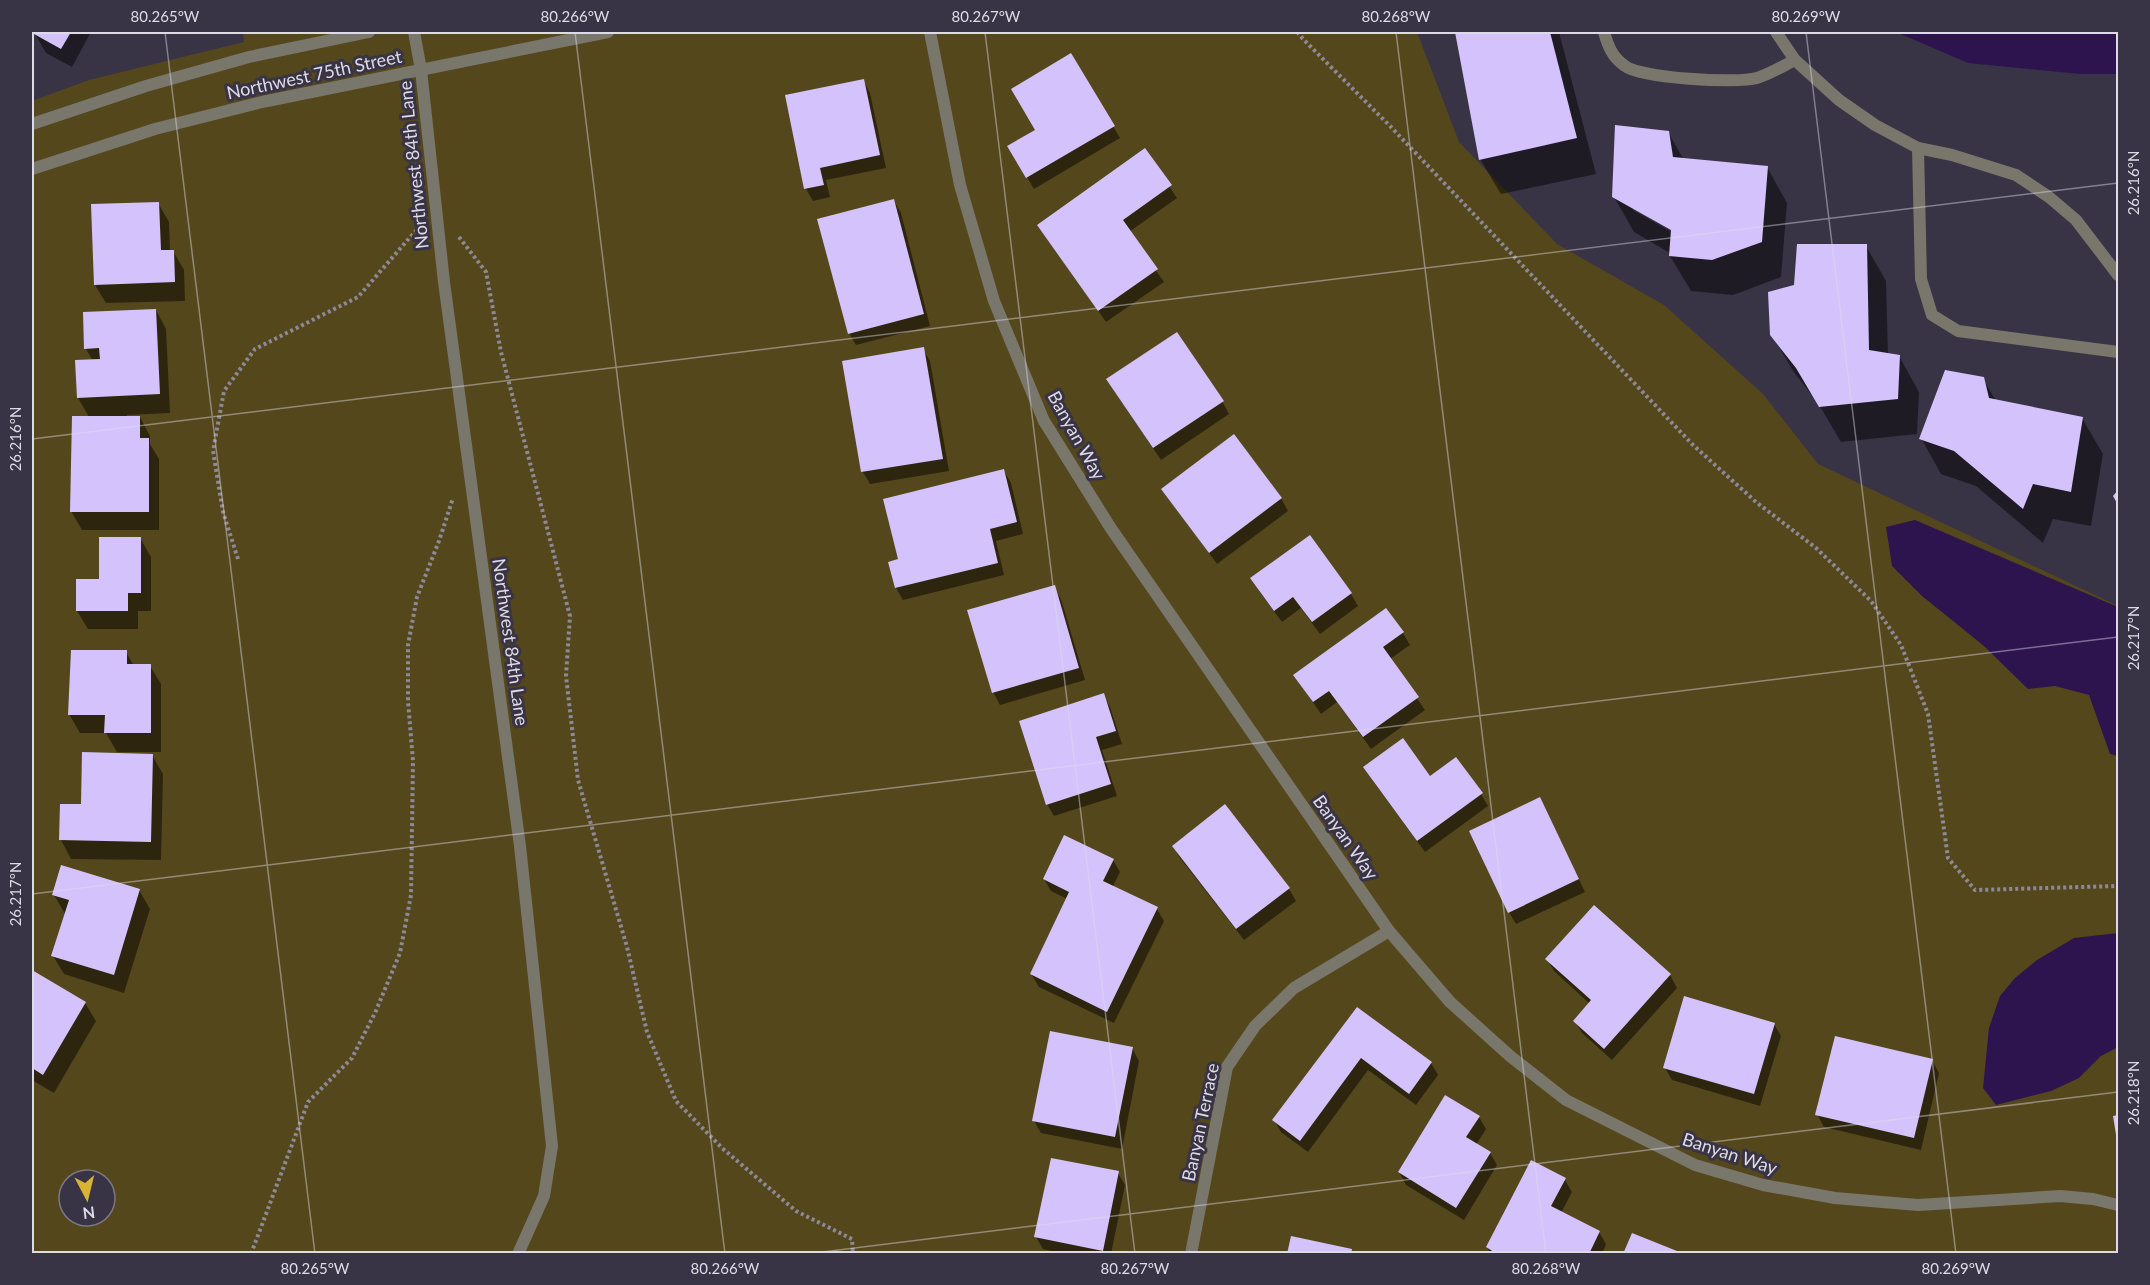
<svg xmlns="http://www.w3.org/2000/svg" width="2150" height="1285" viewBox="0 0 2150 1285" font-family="Lato,sans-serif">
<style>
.green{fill:#55471c;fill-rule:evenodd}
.water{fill:#2d144f}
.shadow{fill:#0007;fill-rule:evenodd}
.building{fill:#d4c2fc}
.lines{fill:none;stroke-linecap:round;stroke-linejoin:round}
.path{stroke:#8d8996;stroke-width:4;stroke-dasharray:3 3;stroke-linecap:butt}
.minor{stroke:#79766c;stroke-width:12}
.tertiary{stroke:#79766c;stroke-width:12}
.ticks{fill:none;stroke:#dedbe6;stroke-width:1.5;stroke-opacity:0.45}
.labels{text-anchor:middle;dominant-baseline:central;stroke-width:6;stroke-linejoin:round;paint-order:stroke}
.street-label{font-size:18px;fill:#dedbe6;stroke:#393445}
.neatline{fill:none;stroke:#dedbe6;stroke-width:2}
.ticks-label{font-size:15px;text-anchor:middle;fill:#dedbe6}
</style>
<rect width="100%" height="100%" fill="#393445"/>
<path class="green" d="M 243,32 L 1417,32 L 1459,142 L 1557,244 L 1664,305 L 1763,394 L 1818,464 L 2118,606 L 2118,1253 L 32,1254 L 32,101 L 89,80 L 244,42 ZM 69,1180 L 105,1180 L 105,1216 L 69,1216 Z"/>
<g class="water">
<polygon points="1896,32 2118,32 2118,74 2080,74 1968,63"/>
<polygon points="1915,520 2118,607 2118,756 2110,754 2089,695 2055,686 2028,689 1984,646 1922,596 1892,566 1886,527"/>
<polygon points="2118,933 2118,1047 2101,1056 2079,1078 2051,1091 1996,1105 1983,1088 1989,1028 2000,996 2015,978 2037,960 2074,938"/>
</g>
<g class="shadow">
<polygon points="37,32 91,32 72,67 46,53 35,34"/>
<polygon points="1457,32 1559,32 1596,174 1501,194 1480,159"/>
<polygon points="1071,55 1120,138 1034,189 1009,147 1037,131"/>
<polygon points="863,80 870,93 886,168 826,180 830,197 813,201 806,189"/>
<path d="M 1668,132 L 1684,160 L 1767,167 L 1787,203 L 1781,277 L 1733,295 L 1691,291 L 1670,256 L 1670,253 L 1634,232 L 1614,197 ZM 1633,207 L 1678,233 L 1677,235 L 1633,210 Z"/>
<polygon points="1145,150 1177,198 1129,232 1164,282 1106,322 1039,225"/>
<polygon points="894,201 901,213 930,326 856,345 849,333"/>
<polygon points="158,203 169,222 170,251 173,251 184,270 185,301 106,303 95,285"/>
<polygon points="1866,246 1886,281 1888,355 1899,356 1919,392 1917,434 1841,442 1818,403 1793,371 1772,335 1796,286"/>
<polygon points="156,310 166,329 170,413 127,415 127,417 140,417 150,436 150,444 159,459 159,530 82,530 71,511 89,417 78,398 93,361 86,349"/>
<polygon points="923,349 930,361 949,471 870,484 863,472 844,362"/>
<polygon points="1983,379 1996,401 2082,418 2103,454 2091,526 2053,519 2043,543 1976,486 1941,474 1921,438"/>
<polygon points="1115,392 1222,401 1229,414 1161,460"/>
<polygon points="1004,471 1011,483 1023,534 996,541 1004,575 903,600 896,588 890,563 900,560"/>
<polygon points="1163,490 1281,498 1288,511 1217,564"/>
<polygon points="140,538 151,557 151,611 138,611 138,629 88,629 77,611 100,581"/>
<polygon points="1054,587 1061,599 1085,680 1000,705 993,692"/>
<polygon points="1259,591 1351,594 1358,606 1320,634 1301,608 1282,622"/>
<polygon points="1403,633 1410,645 1390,659 1425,710 1371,749 1337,702 1321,714 1295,676"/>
<polygon points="126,652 134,666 150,666 161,684 161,752 117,752 106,733 80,733 69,714"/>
<polygon points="1103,695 1110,707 1122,744 1102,750 1117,796 1054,816 1047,804"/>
<polygon points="152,755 163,774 161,860 71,859 61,840 82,805"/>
<polygon points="1430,778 1481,794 1488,806 1425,852 1372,780"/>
<polygon points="1546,811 1585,892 1516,924 1509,912"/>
<polygon points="1173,846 1289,889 1296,901 1244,940 1180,858"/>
<polygon points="1113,860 1120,872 1112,888 1157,909 1164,921 1114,1023 1039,987 1031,974 1067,899 1051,891 1044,879"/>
<polygon points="139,890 150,909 124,993 64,974 53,956 65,914 54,895"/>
<polygon points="1594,907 1670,975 1677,988 1612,1060 1582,1033 1575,1021 1590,1004 1554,971 1547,959"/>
<polygon points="32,971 85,1003 96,1021 54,1093 32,1080"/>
<polygon points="1357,1009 1431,1063 1438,1075 1416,1105 1368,1070 1308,1152 1281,1132 1274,1120"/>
<polygon points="1774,1024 1781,1036 1760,1106 1672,1080 1665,1068"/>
<polygon points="1132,1048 1139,1061 1122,1149 1041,1133 1034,1121"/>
<polygon points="1932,1060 1939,1073 1921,1150 1824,1127 1817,1114"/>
<polygon points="1479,1117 1486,1129 1476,1145 1490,1153 1497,1165 1464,1220 1406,1185 1399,1172"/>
<polygon points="1118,1173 1125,1185 1111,1254 1063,1254 1043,1249 1036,1237"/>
<polygon points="1565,1180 1572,1192 1561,1213 1599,1232 1606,1244 1602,1254 1491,1254 1487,1247"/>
</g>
<g class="building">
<polygon points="35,32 71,32 61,49 34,34"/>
<polygon points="1455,32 1550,32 1577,138 1479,160"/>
<polygon points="1071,53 1115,126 1026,178 1007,146 1035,130 1011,89"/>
<polygon points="864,79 880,155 820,168 824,185 804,189 785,95"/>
<polygon points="1615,125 1669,131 1673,157 1768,166 1762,242 1712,260 1669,256 1671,230 1612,197"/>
<polygon points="1145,148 1172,185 1123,220 1158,269 1098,311 1037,225"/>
<polygon points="894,199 924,314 848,334 817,219"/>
<polygon points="159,202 161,250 174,250 175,282 94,285 91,204"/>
<polygon points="1797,244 1867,244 1869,350 1900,355 1898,399 1819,407 1796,368 1770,335 1768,292 1794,285"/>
<polygon points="156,309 160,394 77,398 75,360 100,359 99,348 84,349 83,312"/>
<polygon points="1177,332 1224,401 1153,448 1106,379"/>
<polygon points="924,347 943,459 861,472 842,361"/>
<polygon points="1945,370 1984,377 1989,398 2083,417 2071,492 2033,484 2023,509 1954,451 1919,439"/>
<polygon points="72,416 140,416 140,438 149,438 149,512 70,512"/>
<polygon points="1234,434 1282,498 1209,553 1161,489"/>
<polygon points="1004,469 1017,522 990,529 998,563 895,588 888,562 898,559 883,499"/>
<polygon points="2118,490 2118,505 2113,496"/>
<polygon points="1310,535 1352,593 1312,622 1293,597 1274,611 1250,578"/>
<polygon points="99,537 141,537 141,593 128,593 128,611 76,611 76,579 99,579"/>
<polygon points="1055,585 1079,668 992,693 967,610"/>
<polygon points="1386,608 1404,632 1383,647 1419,697 1363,737 1329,691 1313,702 1293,675"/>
<polygon points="71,650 127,650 127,664 151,664 151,733 104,733 105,715 68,715"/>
<polygon points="1104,693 1116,731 1096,737 1111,784 1046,805 1019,721"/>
<polygon points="1403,738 1430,776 1456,757 1483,793 1417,841 1363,767"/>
<polygon points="82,752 153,754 151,842 59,840 60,804 81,804"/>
<polygon points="1540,797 1579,879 1508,913 1469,831"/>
<polygon points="1225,804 1290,888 1236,929 1172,846"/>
<polygon points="1064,835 1114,859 1103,881 1158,907 1107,1012 1030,974 1069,892 1043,879"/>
<polygon points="61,865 140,889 114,975 51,956 69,900 52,895"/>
<polygon points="1594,905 1671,974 1604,1049 1573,1021 1591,1000 1545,959"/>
<polygon points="32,970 86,1002 43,1075 32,1068"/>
<polygon points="1684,996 1775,1023 1754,1094 1663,1068"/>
<polygon points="1357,1007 1432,1062 1409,1094 1361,1058 1300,1141 1272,1120"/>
<polygon points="1050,1031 1133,1047 1115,1137 1032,1121"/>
<polygon points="1835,1036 1933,1059 1914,1138 1815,1115"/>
<polygon points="1445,1095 1480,1116 1466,1137 1491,1152 1456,1208 1398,1172"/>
<polygon points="2118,1115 2118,1141 2117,1141 2113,1116"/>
<polygon points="1051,1158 1119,1171 1103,1251 1034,1237"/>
<polygon points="1531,1160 1566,1178 1551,1206 1600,1231 1589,1254 1497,1254 1486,1247"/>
<polygon points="1632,1233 1682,1253 1682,1254 1623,1254"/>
<polygon points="1291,1236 1352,1249 1351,1254 1287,1254"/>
</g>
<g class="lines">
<g class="path">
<polyline points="1297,32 1303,39 1390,126 1693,445 1756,502 1816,548 1871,601 1901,645 1928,714 1948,858 1975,890 2118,886"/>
<polyline points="459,237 486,272 501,352 570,616 566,676 578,780 627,947 647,1032 676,1101 722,1148 796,1211 852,1239 853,1254"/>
<polyline points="238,559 223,512 213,451 224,391 255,349 358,297 419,227"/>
<polyline points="251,1254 308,1102 352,1058 375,1013 400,953 411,895 413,761 408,701 408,645 417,597 439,541 453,498"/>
</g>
<g class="minor">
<polyline points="414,32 421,70 444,282 520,846 552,1146 544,1196 518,1254"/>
<polyline points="930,32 960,185 994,301 1044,421 1110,527 1389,931 1450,1002 1510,1056 1566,1100 1695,1165 1763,1185 1835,1198 1918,1205 2060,1196 2093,1199 2118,1205"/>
<path d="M 1604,32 C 1608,46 1612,57 1625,66 C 1641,78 1736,84 1757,78 C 1770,74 1783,66 1795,60"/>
<polyline points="1776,32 1795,60 1839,100 1875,125 1918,148 1952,155 2016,175 2049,197 2076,220 2118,275"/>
<polyline points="1918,148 1921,279 1932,315 1958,331 2118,352"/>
<polyline points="1191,1254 1227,1067 1255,1026 1294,988 1389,931"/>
</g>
<g class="tertiary">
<polyline points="32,124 146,86 249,57 369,32"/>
<polyline points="32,169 155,129 262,102 608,32"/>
</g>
</g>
<path class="ticks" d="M 165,32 L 315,1254M 575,32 L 725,1254M 985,32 L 1135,1254M 1396,32 L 1546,1254M 1806,32 L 1956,1254M 32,439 L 2118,183M 32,894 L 2118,637M 806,1254 L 2118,1092"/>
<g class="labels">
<g class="street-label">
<text transform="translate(314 74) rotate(-12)">Northwest 75th Street</text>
<text transform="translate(413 165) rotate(-96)">Northwest 84th Lane</text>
<text transform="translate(1077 435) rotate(61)">Banyan Way</text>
<text transform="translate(511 642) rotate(82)">Northwest 84th Lane</text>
<text transform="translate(1346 837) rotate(55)">Banyan Way</text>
<text transform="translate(1200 1122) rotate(-78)">Banyan Terrace</text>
<text transform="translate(1730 1153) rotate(18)">Banyan Way</text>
</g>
</g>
<rect width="2150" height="1285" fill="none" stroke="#393445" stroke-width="66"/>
<g transform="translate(87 1198) rotate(173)"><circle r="28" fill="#393445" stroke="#7b7785" stroke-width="1.5"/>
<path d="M0-4.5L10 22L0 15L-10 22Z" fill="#d9b334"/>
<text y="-9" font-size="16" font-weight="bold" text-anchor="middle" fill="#dedbe6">N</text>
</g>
<rect x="33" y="33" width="2084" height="1219" class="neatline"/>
<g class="ticks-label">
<text x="165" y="22">80.265°W</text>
<text x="575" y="22">80.266°W</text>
<text x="986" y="22">80.267°W</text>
<text x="1396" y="22">80.268°W</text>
<text x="1806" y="22">80.269°W</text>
<text transform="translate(2134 183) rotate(-90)" y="5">26.216°N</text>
<text transform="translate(16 439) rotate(-90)" y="5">26.216°N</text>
<text transform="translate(2134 638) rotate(-90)" y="5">26.217°N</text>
<text transform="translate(16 894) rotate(-90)" y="5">26.217°N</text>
<text transform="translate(2134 1093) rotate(-90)" y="5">26.218°N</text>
<text x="315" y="1274">80.265°W</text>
<text x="725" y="1274">80.266°W</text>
<text x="1135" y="1274">80.267°W</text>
<text x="1546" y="1274">80.268°W</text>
<text x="1956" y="1274">80.269°W</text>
</g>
</svg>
